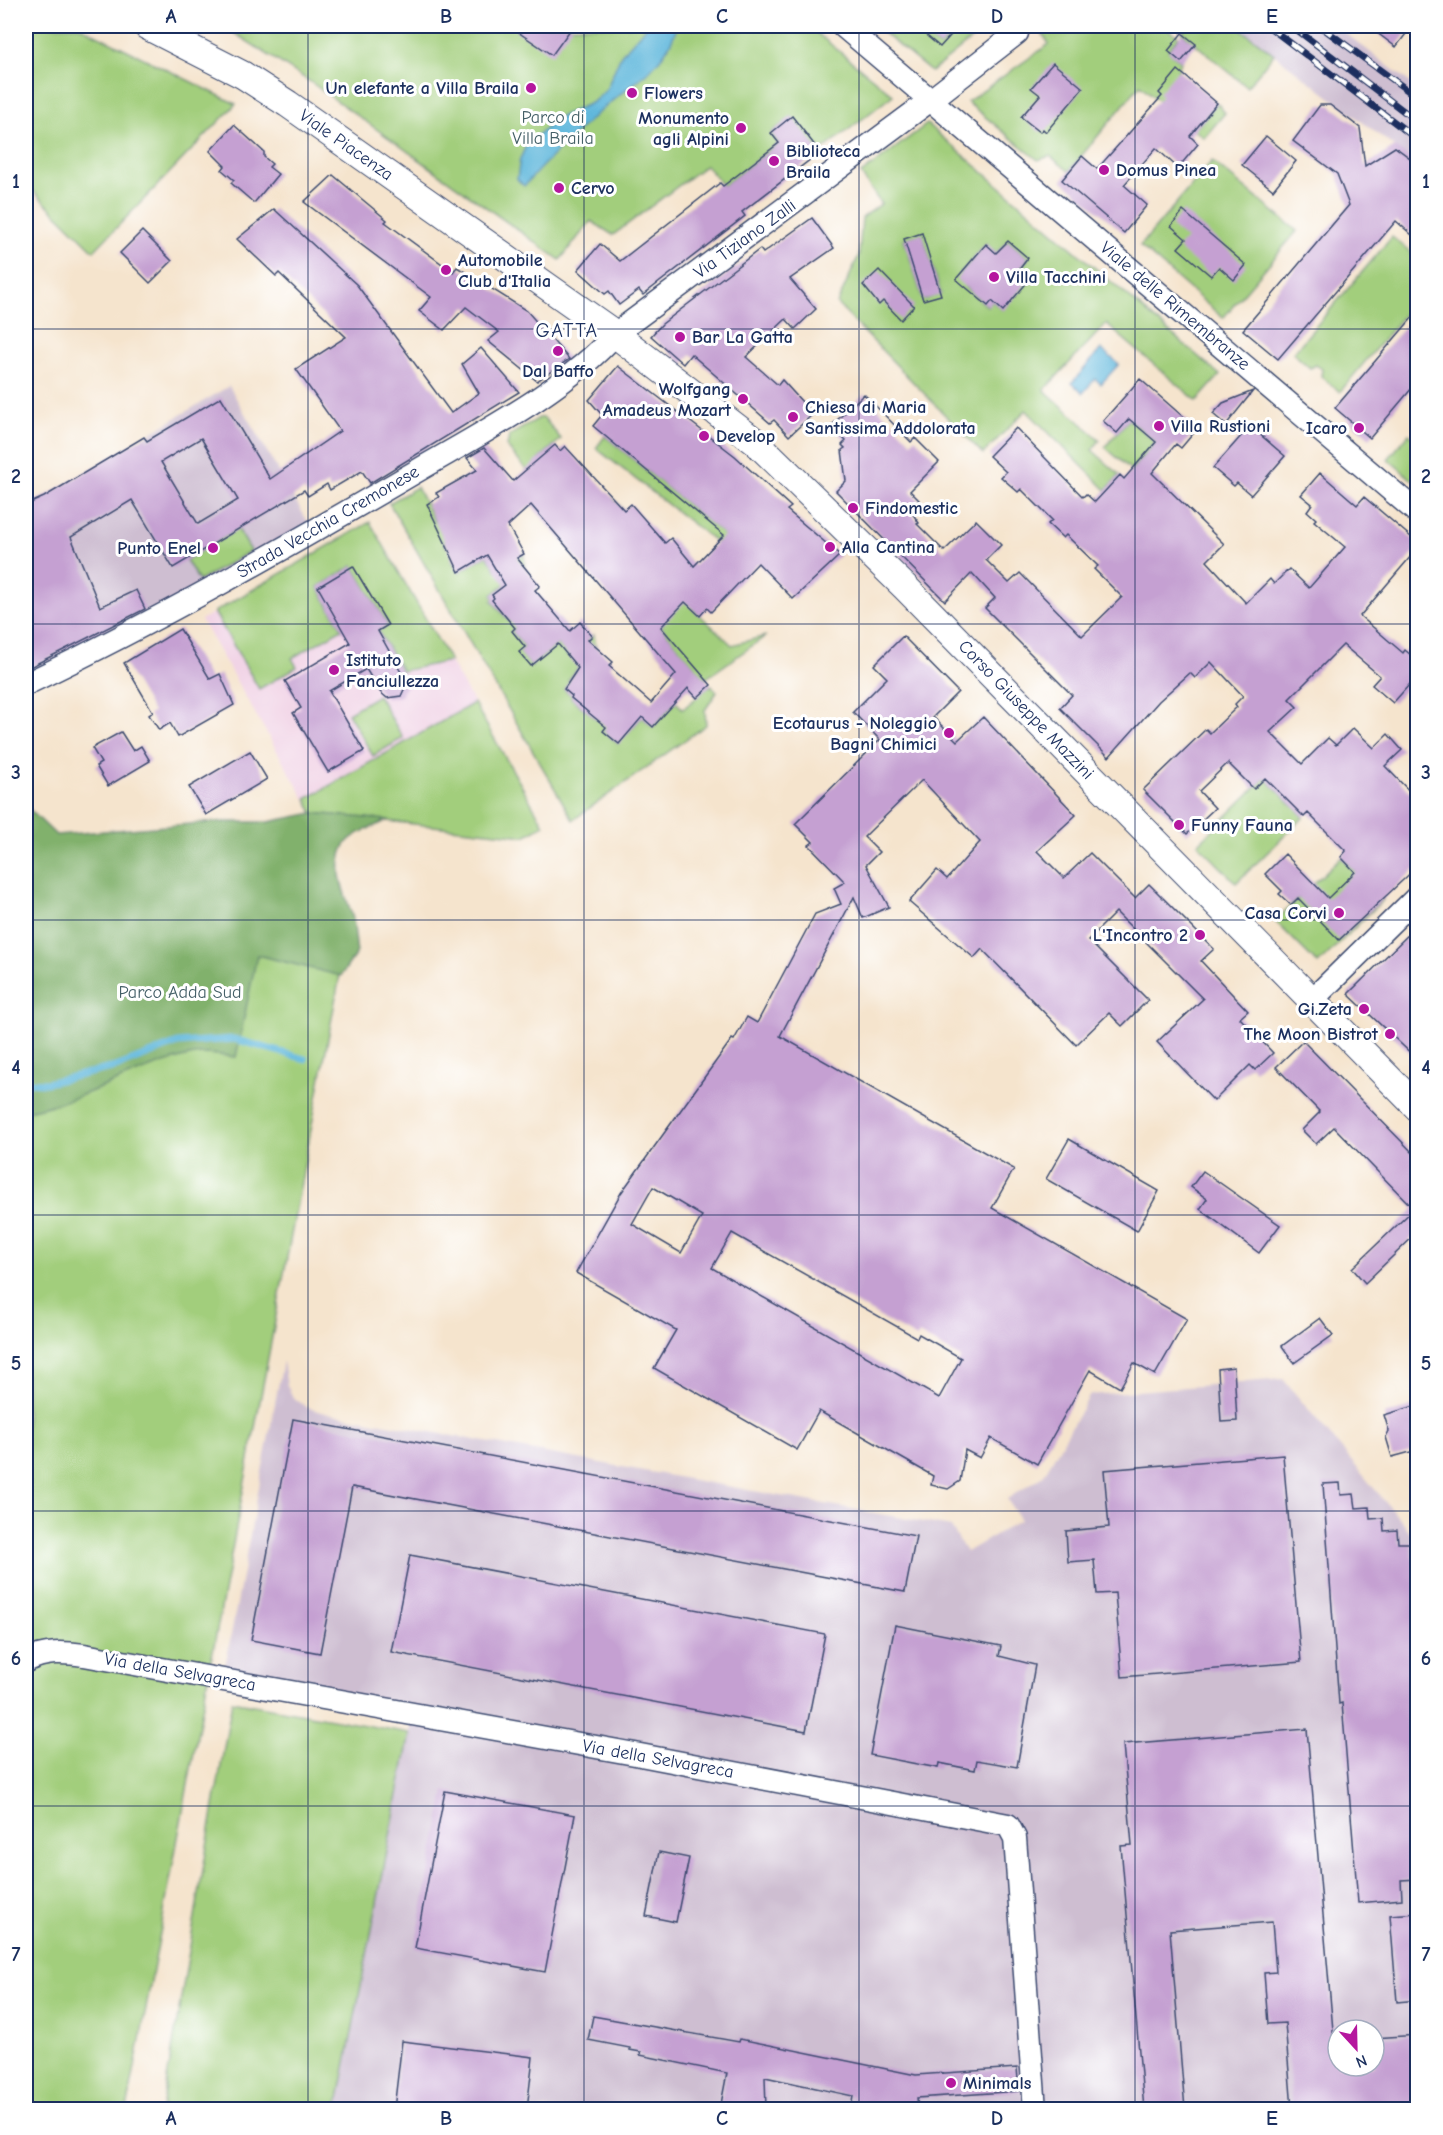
<svg xmlns="http://www.w3.org/2000/svg" width="1443" height="2135" viewBox="0 0 1443 2135" font-family="'Comic Neue',sans-serif">
<style>
.built{fill:#f0d0e4}
.industrial{fill:#cebed1;fill-rule:evenodd}
.green{fill:#a2ce7c;stroke:#5e7e6d;stroke-width:1.5;fill-rule:evenodd}
.forest{fill:#81b16c;stroke:#4e7065;stroke-width:1.5}
.water{fill:#5fb7dc;stroke:#3d739d;stroke-width:1.5}
.lines{fill:none;stroke-linecap:round;stroke-linejoin:round}
.stream{stroke:#5fb7dc;stroke-width:7}
.building{fill:#c5a0d2;fill-rule:evenodd}
.minor-casing{stroke:#3c4a6f;stroke-width:25}
.tertiary-casing{stroke:#3c4a6f;stroke-width:29}
.minor{stroke:#fff;stroke-width:22}
.tertiary{stroke:#fff;stroke-width:27}
.rail-casing{stroke:#1b2f5e;stroke-width:7}
.rail{stroke:#fff;stroke-width:4.5;stroke-dasharray:14;stroke-linecap:butt}
.grid{fill:none;stroke:#1b2f5e;stroke-width:1.5;stroke-opacity:0.55}
.poi-dot{fill:#b5179e;stroke:#fff;stroke-width:2}
.labels{text-anchor:middle;dominant-baseline:central;stroke-width:6;stroke-linejoin:round;paint-order:stroke}
.poi-label{font-size:18px;font-weight:bold;fill:#1b2f5e;stroke:#fff;text-anchor:start}
.park-label{font-size:18px;fill:#445f67;stroke:#fff}
.street-label{font-size:18px;fill:#1b2f5e;stroke:#fff}
.neighbourhood-label{font-size:20px;letter-spacing:1.5px;fill:#1b2f5e;stroke:#fff}
.neatline{fill:none;stroke:#1b2f5e;stroke-width:2}
.grid-label{font-size:20px;text-anchor:middle;font-weight:bold;fill:#1b2f5e}
</style>
<rect width="100%" height="100%" fill="#fff"/>
<filter id="ink" filterUnits="userSpaceOnUse"><feTurbulence type="fractalNoise" baseFrequency=".0167" numOctaves="2"/><feDisplacementMap in="SourceGraphic" scale="12" xChannelSelector="R" yChannelSelector="G"/><feConvolveMatrix kernelMatrix="1 2 1 2 8 2 1 2 1" color-interpolation-filters="sRGB"/></filter>
<filter id="wash" filterUnits="userSpaceOnUse"><feTurbulence type="fractalNoise" baseFrequency=".008" numOctaves="4" result="noise"/><feDisplacementMap in="SourceGraphic" scale="24" xChannelSelector="R" yChannelSelector="G"/><feGaussianBlur stdDeviation="1.35" result="paint"/><feColorMatrix in="noise" values="0 0 0 0 0 0 0 0 0 0 0 0 0 0 0 0 0 1.4 0 .05"/><feComposite in="paint" operator="in"/></filter>
<g filter="url(#wash)">
<rect width="100%" height="100%" fill="#f5e4cd"/>
<polygon class="built" points="370,522 544,825 525,836 313,813 201,620"/>
<g class="industrial">
<polygon points="1237,26 1336,26 1417,88 1417,164"/>
<polygon points="229,386 306,519 315,528 26,681 26,505 44,497"/>
<path d="M 283,1361 L 287,1386 L 293,1397 L 306,1407 L 321,1412 L 951,1527 L 966,1552 L 1020,1520 L 1007,1499 L 1043,1476 L 1090,1395 L 1283,1379 L 1417,1540 L 1417,2109 L 1036,2109 L 1016,1832 L 223,1677 ZM 1338,2030 L 1374,2030 L 1374,2066 L 1338,2066 Z"/>
<polygon points="413,1716 1003,1825 1033,2109 337,2110"/>
</g>
<g class="green">
<polygon points="26,26 79,26 236,104 94,251 26,184"/>
<polygon points="223,26 808,26 893,95 820,152 792,117 771,133 779,143 723,186 706,165 613,235 591,221 560,260 309,81"/>
<polygon points="875,26 898,26 902,29 905,26 915,26 940,47 959,26 969,26 978,34 931,72"/>
<polygon points="1053,26 1164,26 1179,37 1168,50 1181,62 1178,70 1198,126 1217,103 1225,113 1204,138 1140,85 1069,171 1050,156 1038,160 967,102 1049,44 1042,33"/>
<polygon points="1188,26 1237,26 1274,54 1247,87 1182,33"/>
<path d="M 927,124 L 1220,375 L 1197,401 L 1106,324 L 1044,390 L 1100,440 L 1092,450 L 1120,475 L 1106,490 L 1026,410 L 983,454 L 837,304 L 859,255 L 862,218 L 881,204 L 861,174 ZM 922,234 L 941,294 L 923,300 L 904,239 ZM 1008,241 L 1028,258 L 1018,271 L 1003,310 L 992,301 L 987,306 L 966,288 L 960,274 L 986,244 L 996,253 Z"/>
<polygon points="1212,161 1297,231 1223,318 1140,246"/>
<polygon points="1392,237 1417,257 1417,299 1340,392 1321,376 1322,369 1316,365 1310,368 1293,353"/>
<polygon points="539,418 544,418 561,439 538,460 602,508 613,498 624,510 633,594 507,447 509,436"/>
<polygon points="1129,419 1156,442 1131,470 1105,447"/>
<polygon points="1409,434 1417,440 1417,484 1388,459"/>
<polygon points="605,436 746,553 693,609 732,645 766,636 705,679 661,627 717,543 596,448"/>
<polygon points="417,487 434,521 438,519 446,540 443,542 446,547 449,545 455,555 450,558 459,572 487,555 496,570 524,554 525,567 492,595 494,598 492,601 509,621 519,625 512,631 525,647 520,652 531,666 558,644 569,656 594,635 596,647 568,680 570,682 564,689 572,696 571,698 594,717 597,719 599,717 609,725 604,731 618,744 642,717 653,727 676,702 683,709 711,685 717,692 705,710 706,725 573,820 389,503"/>
<polygon points="370,522 450,661 402,671 378,631 388,625 353,566 318,587 342,629 292,658 297,667 259,689 214,612"/>
<polygon points="238,529 251,551 199,581 186,560"/>
<polygon points="378,695 403,738 373,756 348,713"/>
<polygon points="474,703 544,825 525,836 313,813 306,799"/>
<polygon points="1265,778 1304,817 1236,883 1198,844"/>
<polygon points="26,819 49,844 346,943 127,2109 26,2109"/>
<polygon points="1341,857 1383,900 1318,964 1275,921"/>
<polygon points="232,1701 410,1733 337,2109 162,2109"/>
</g>
<path class="forest" d="M 26,806 L 56,835 L 215,822 L 268,822 L 313,813 L 388,820 C 375,827 351,833 344,847 C 333,871 345,893 352,915 C 355,927 355,940 357,952 L 341,976 L 257,955 L 236,1057 C 223,1056 207,1052 194,1055 C 136,1067 85,1101 26,1111 Z"/>
<g class="water">
<path d="M 647,26 L 677,26 C 666,68 629,84 599,112 C 573,135 547,160 524,186 L 517,179 L 520,159 L 527,144 L 560,117 L 593,102 L 606,90 L 621,55 Z"/>
<polygon points="1101,349 1119,364 1101,384 1095,379 1083,393 1072,383"/>
</g>
<g class="lines">
<polyline class="stream" points="26,1082 46,1083 116,1067 178,1043 234,1039 305,1059"/>
</g>
<g id="blocks">
<g class="building">
<polygon points="509,26 573,26 552,55"/>
<polygon points="915,26 959,26 940,47"/>
<polygon points="1368,26 1412,26 1396,47"/>
<polygon points="1182,33 1196,44 1181,62 1168,51"/>
<polygon points="1053,63 1083,88 1046,132 1043,129 1040,132 1021,117 1040,95 1031,88"/>
<polygon points="1178,70 1217,103 1190,136 1198,144 1178,168 1156,148 1124,185 1147,205 1124,233 1062,180 1082,156 1097,169 1162,96 1159,93"/>
<polygon points="1320,105 1330,105 1360,128 1365,166 1395,147 1418,164 1418,240 1396,221 1278,359 1243,330 1349,205 1337,174 1293,141"/>
<polygon points="792,116 820,152 742,212 745,216 643,295 639,290 619,305 609,291 605,294 578,270 600,244 620,261 720,183 723,186 779,143 771,133"/>
<polygon points="234,125 264,152 264,157 272,164 269,167 278,174 254,203 231,183 234,180 222,170 225,166 210,151"/>
<polygon points="1266,136 1296,161 1273,190 1242,165"/>
<polygon points="333,175 387,220 385,222 453,272 457,267 527,311 569,359 537,381 488,341 499,332 466,307 444,330 419,311 431,297 304,202"/>
<path d="M 274,209 L 357,285 L 451,413 L 479,393 L 462,364 L 481,348 L 519,392 L 370,483 L 362,471 L 330,490 L 327,484 L 308,496 L 304,490 L 173,568 L 132,500 L 71,537 L 100,607 L 136,590 L 145,609 L 26,669 L 26,505 L 44,497 L 144,437 L 147,441 L 221,397 L 270,479 L 340,431 L 296,369 L 346,337 L 279,273 L 276,276 L 237,239 ZM 201,438 L 238,500 L 198,524 L 161,462 Z"/>
<polygon points="1183,211 1246,265 1234,280 1219,267 1211,276 1178,248 1186,239 1171,226"/>
<polygon points="812,218 834,248 790,279 816,309 795,329 786,319 746,357 778,385 782,380 813,414 789,436 774,420 770,423 691,354 683,364 651,336 662,324 760,249 763,253"/>
<polygon points="142,231 172,261 150,283 120,253"/>
<polygon points="922,233 941,295 923,300 904,239"/>
<polygon points="1008,241 1028,258 1018,271 1029,280 1003,311 992,301 988,306 956,279 986,244 996,253"/>
<polygon points="879,270 914,306 901,320 883,301 879,305 863,285"/>
<polygon points="1418,311 1418,381 1370,438 1335,408"/>
<path d="M 618,366 L 735,456 L 791,507 L 787,510 L 840,555 L 793,599 L 758,563 L 711,612 L 707,608 L 700,616 L 685,602 L 661,627 L 711,685 L 697,698 L 688,688 L 653,727 L 642,717 L 619,744 L 603,731 L 606,727 L 571,698 L 572,696 L 564,689 L 578,668 L 558,644 L 531,666 L 519,652 L 525,647 L 512,631 L 515,628 L 492,600 L 494,598 L 492,595 L 505,585 L 487,555 L 459,572 L 427,504 L 439,497 L 436,493 L 477,470 L 467,458 L 484,448 L 513,481 L 555,445 L 560,451 L 565,446 L 624,510 L 631,504 L 665,543 L 671,538 L 694,566 L 724,535 L 593,426 L 602,415 L 589,400 ZM 531,505 L 676,674 L 651,703 L 609,666 L 613,662 L 588,640 L 592,636 L 580,622 L 570,631 L 535,590 L 540,586 L 517,558 L 524,554 L 508,526 Z"/>
<polygon points="1140,379 1197,429 1181,448 1176,444 1152,473 1224,544 1207,561 1246,603 1270,579 1274,584 1289,569 1309,588 1345,547 1314,521 1316,519 1307,511 1312,504 1301,495 1320,473 1357,505 1364,497 1418,543 1418,548 1360,616 1403,653 1405,650 1418,661 1418,675 1393,703 1372,685 1380,676 1343,645 1289,699 1297,707 1270,732 1302,764 1328,738 1336,745 1353,728 1374,748 1388,734 1402,750 1385,766 1418,800 1418,866 1339,940 1298,898 1291,905 1279,894 1282,891 1265,874 1285,854 1328,898 1355,872 1341,857 1346,851 1308,813 1304,817 1265,778 1254,789 1228,763 1199,791 1215,808 1187,834 1143,790 1206,729 1210,733 1237,707 1235,704 1243,696 1211,662 1195,678 1190,673 1159,701 1109,757 1060,708 1072,695 985,608 995,598 972,573 945,601 836,491 846,481 842,450 845,448 842,445 846,441 831,426 864,394 911,442 915,438 939,462 910,491 919,500 910,510 919,523 917,524 944,551 976,520 1001,545 986,560 1009,583 1020,573 1082,636 1122,597 1094,569 1098,566 1066,535 1063,538 1048,524 1052,520 1021,489 1018,492 1001,477 1006,472 989,456 1016,428 1083,497 1086,494 1095,502 1120,475 1124,479 1156,442 1129,419 1117,433 1103,421"/>
<polygon points="1253,391 1226,425 1213,414 1223,403"/>
<polygon points="1250,426 1285,456 1251,495 1237,483 1234,486 1213,468"/>
<polygon points="353,566 388,625 378,631 407,683 401,696 387,698 380,692 366,669 329,691 364,751 328,772 293,713 301,708 285,681 350,643 318,587"/>
<polygon points="180,629 210,679 220,674 234,705 178,737 170,723 159,730 149,715 153,712 124,663"/>
<path d="M 903,636 L 958,692 L 933,717 L 957,741 L 983,717 L 1076,815 L 1037,851 L 1064,878 L 1090,853 L 1135,898 L 1149,884 L 1214,949 L 1201,961 L 1248,1011 L 1240,1018 L 1273,1053 L 1255,1070 L 1250,1065 L 1214,1101 L 1157,1042 L 1203,999 L 1116,912 L 1088,940 L 1148,1000 L 1122,1026 L 1109,1013 L 1076,1045 L 982,949 L 974,958 L 909,902 L 937,870 L 947,879 L 980,842 L 922,780 L 864,837 L 879,852 L 866,865 L 889,907 L 863,918 L 854,897 L 780,1036 L 1014,1169 L 992,1208 L 1187,1319 L 1155,1375 L 1134,1363 L 1120,1388 L 1090,1370 L 1037,1464 L 991,1438 L 980,1458 L 965,1450 L 960,1481 L 948,1489 L 931,1485 L 933,1476 L 819,1411 L 797,1450 L 654,1368 L 676,1330 L 576,1273 L 621,1193 L 732,1039 L 734,1040 L 747,1017 L 757,1023 L 815,914 L 841,904 L 834,888 L 845,882 L 809,845 L 813,842 L 795,824 L 880,740 L 853,712 L 887,678 L 874,665 ZM 653,1187 L 702,1216 L 681,1253 L 632,1224 ZM 732,1233 L 917,1338 L 919,1334 L 961,1358 L 939,1398 L 712,1268 Z"/>
<polygon points="121,732 133,751 141,746 150,761 108,786 96,766 101,763 92,748"/>
<polygon points="250,751 267,779 206,815 189,787"/>
<polygon points="1418,925 1418,1060 1348,994"/>
<polygon points="1303,1041 1418,1158 1418,1232 1365,1283 1352,1268 1414,1209 1334,1127 1316,1144 1302,1130 1320,1112 1276,1067"/>
<polygon points="1069,1139 1159,1191 1137,1231 1046,1179"/>
<polygon points="1203,1171 1280,1225 1259,1253 1200,1209 1207,1199 1191,1187"/>
<polygon points="1320,1318 1333,1335 1294,1363 1282,1346"/>
<polygon points="1234,1367 1237,1421 1221,1422 1218,1369"/>
<polygon points="1418,1405 1418,1450 1392,1457 1386,1437 1389,1431 1384,1415"/>
<polygon points="293,1419 916,1536 905,1592 352,1487 320,1653 251,1640"/>
<polygon points="1283,1455 1301,1662 1122,1677 1115,1593 1097,1594 1094,1560 1068,1562 1066,1531 1109,1527 1104,1470"/>
<polygon points="1340,1483 1341,1495 1354,1494 1356,1508 1369,1507 1370,1519 1383,1518 1384,1531 1397,1530 1398,1543 1411,1543 1412,1557 1418,1561 1418,1879 1401,1880 1402,1899 1358,1903 1342,1703 1339,1704 1323,1484"/>
<polygon points="410,1555 825,1634 806,1731 391,1652"/>
<polygon points="895,1625 1001,1646 999,1656 1035,1665 1017,1767 977,1760 975,1770 939,1763 938,1768 870,1755"/>
<polygon points="1307,1729 1334,2042 1338,2041 1338,2066 1374,2066 1374,2038 1418,2035 1418,2109 1292,2109 1285,2023 1268,2024 1264,1973 1276,1972 1272,1922 1170,1930 1185,2109 1144,2109 1121,1846 1132,1845 1123,1744"/>
<polygon points="445,1791 575,1815 545,1972 415,1948"/>
<polygon points="659,1852 689,1858 676,1922 646,1916"/>
<polygon points="1418,1913 1418,2000 1397,2002 1390,1915"/>
<polygon points="593,2016 739,2042 740,2039 916,2075 1017,2068 1019,2091 917,2098 918,2109 851,2109 853,2096 765,2077 766,2109 720,2109 727,2073 640,2055 641,2052 630,2050 630,2048 588,2040"/>
<polygon points="402,2041 533,2057 527,2109 394,2109"/>
</g>
</g>
</g>
<g filter="url(#ink)">
<use href="#blocks" fill-opacity="0" stroke="#3c4a6f" stroke-width="1.5"/>
<g class="lines">
<defs>
<g id="minor">
<polyline points="843,26 1418,513"/>
<path d="M 26,684 C 160,620 289,546 417,471 C 480,434 567,389 615,334 L 932,99 L 1017,33"/>
<polyline points="1311,1001 1418,896"/>
<path d="M 26,1661 C 46,1651 63,1652 84,1655 L 635,1754 L 1008,1825 L 1015,1838 L 1035,2110"/>
</g>
<polyline id="tertiary" points="147,26 243,75 288,104 615,334 757,443 905,587 1418,1108"/>
</defs>
<use href="#minor" class="minor-casing"/>
<use href="#tertiary" class="tertiary-casing"/>
<use href="#minor" class="minor"/>
<use href="#tertiary" class="tertiary"/>
<defs>
<g id="rail">
<polyline points="1268,26 1418,140"/>
<polyline points="1292,26 1418,122"/>
<polyline points="1320,26 1418,98"/>
</g>
</defs>
<use href="#rail" class="rail-casing"/>
<use href="#rail" class="rail"/>
</g>
</g>
<path class="grid" d="M 308,26 L 308,2110M 584,26 L 584,2110M 859,26 L 859,2110M 1135,26 L 1135,2110M 26,329 L 1418,329M 26,624 L 1418,624M 26,920 L 1418,920M 26,1215 L 1418,1215M 26,1511 L 1418,1511M 26,1806 L 1418,1806"/>
<g class="poi-dot">
<circle cx="531" cy="88" r="6"/>
<circle cx="632" cy="93" r="6"/>
<circle cx="741" cy="128" r="6"/>
<circle cx="774" cy="161" r="6"/>
<circle cx="1104" cy="170" r="6"/>
<circle cx="559" cy="188" r="6"/>
<circle cx="446" cy="270" r="6"/>
<circle cx="994" cy="277" r="6"/>
<circle cx="680" cy="337" r="6"/>
<circle cx="558" cy="351" r="6"/>
<circle cx="743" cy="399" r="6"/>
<circle cx="793" cy="417" r="6"/>
<circle cx="1159" cy="426" r="6"/>
<circle cx="1359" cy="428" r="6"/>
<circle cx="704" cy="436" r="6"/>
<circle cx="853" cy="508" r="6"/>
<circle cx="830" cy="547" r="6"/>
<circle cx="213" cy="548" r="6"/>
<circle cx="334" cy="670" r="6"/>
<circle cx="949" cy="733" r="6"/>
<circle cx="1179" cy="825" r="6"/>
<circle cx="1339" cy="913" r="6"/>
<circle cx="1200" cy="935" r="6"/>
<circle cx="1364" cy="1009" r="6"/>
<circle cx="1390" cy="1034" r="6"/>
<circle cx="951" cy="2083" r="6"/>
</g>
<g class="labels">
<g class="poi-label">
<text x="519" y="88" text-anchor="end">Un elefante a Villa Braila</text>
<text x="644" y="93">Flowers</text>
<text x="729" y="118" text-anchor="end">Monumento<tspan x="729" dy="21">agli Alpini</tspan></text>
<text x="786" y="151">Biblioteca<tspan x="786" dy="21">Braila</tspan></text>
<text x="1116" y="170">Domus Pinea</text>
<text x="571" y="188">Cervo</text>
<text x="458" y="260">Automobile<tspan x="458" dy="21">Club d'Italia</tspan></text>
<text x="1006" y="277">Villa Tacchini</text>
<text x="692" y="337">Bar La Gatta</text>
<text x="558" y="371" text-anchor="middle">Dal Baffo</text>
<text x="731" y="389" text-anchor="end">Wolfgang<tspan x="731" dy="21">Amadeus Mozart</tspan></text>
<text x="805" y="407">Chiesa di Maria<tspan x="805" dy="21">Santissima Addolorata</tspan></text>
<text x="1171" y="426">Villa Rustioni</text>
<text x="1347" y="428" text-anchor="end">Icaro</text>
<text x="716" y="436">Develop</text>
<text x="865" y="508">Findomestic</text>
<text x="842" y="547">Alla Cantina</text>
<text x="201" y="548" text-anchor="end">Punto Enel</text>
<text x="346" y="660">Istituto<tspan x="346" dy="21">Fanciullezza</tspan></text>
<text x="937" y="723" text-anchor="end">Ecotaurus - Noleggio<tspan x="937" dy="21">Bagni Chimici</tspan></text>
<text x="1191" y="825">Funny Fauna</text>
<text x="1327" y="913" text-anchor="end">Casa Corvi</text>
<text x="1188" y="935" text-anchor="end">L'Incontro 2</text>
<text x="1352" y="1009" text-anchor="end">Gi.Zeta</text>
<text x="1378" y="1034" text-anchor="end">The Moon Bistrot</text>
<text x="963" y="2083">Minimals</text>
</g>
<g class="park-label">
<text x="553" y="117">Parco di<tspan x="553" dy="21">Villa Braila</tspan></text>
<text x="180" y="992">Parco Adda Sud</text>
</g>
<g class="street-label">
<text transform="translate(346 145) rotate(35)">Viale Piacenza</text>
<text transform="translate(745 239) rotate(-36)">Via Tiziano Zalli</text>
<text transform="translate(1175 306) rotate(40)">Viale delle Rimembranze</text>
<text transform="translate(328 522) rotate(-30)">Strada Vecchia Cremonese</text>
<text transform="translate(1026 710) rotate(46)">Corso Giuseppe Mazzini</text>
<text transform="translate(180 1672) rotate(10)">Via della Selvagreca</text>
<text transform="translate(658 1759) rotate(10)">Via della Selvagreca</text>
</g>
<g class="neighbourhood-label">
<text x="567" y="330">GATTA</text>
</g>
</g>
<rect width="1443" height="2135" fill="none" stroke="#fff" stroke-width="66"/>
<g transform="translate(1356 2048) rotate(158)"><circle r="28" fill="#ffffff" stroke="#a4acbf" stroke-width="1.5"/>
<path d="M0-4.5L10 22L0 15L-10 22Z" fill="#b5179e"/>
<text y="-9" font-size="16" font-weight="bold" text-anchor="middle" fill="#1b2f5e">N</text>
</g>
<rect x="33" y="33" width="1377" height="2069" class="neatline"/>
<g class="grid-label">
<text x="171" y="23">A</text>
<text x="446" y="23">B</text>
<text x="722" y="23">C</text>
<text x="997" y="23">D</text>
<text x="1272" y="23">E</text>
<text x="16" y="188">1</text>
<text x="1426" y="188">1</text>
<text x="16" y="483">2</text>
<text x="1426" y="483">2</text>
<text x="16" y="779">3</text>
<text x="1426" y="779">3</text>
<text x="16" y="1074">4</text>
<text x="1426" y="1074">4</text>
<text x="16" y="1370">5</text>
<text x="1426" y="1370">5</text>
<text x="16" y="1665">6</text>
<text x="1426" y="1665">6</text>
<text x="16" y="1961">7</text>
<text x="1426" y="1961">7</text>
<text x="171" y="2125">A</text>
<text x="446" y="2125">B</text>
<text x="722" y="2125">C</text>
<text x="997" y="2125">D</text>
<text x="1272" y="2125">E</text>
</g>
</svg>
